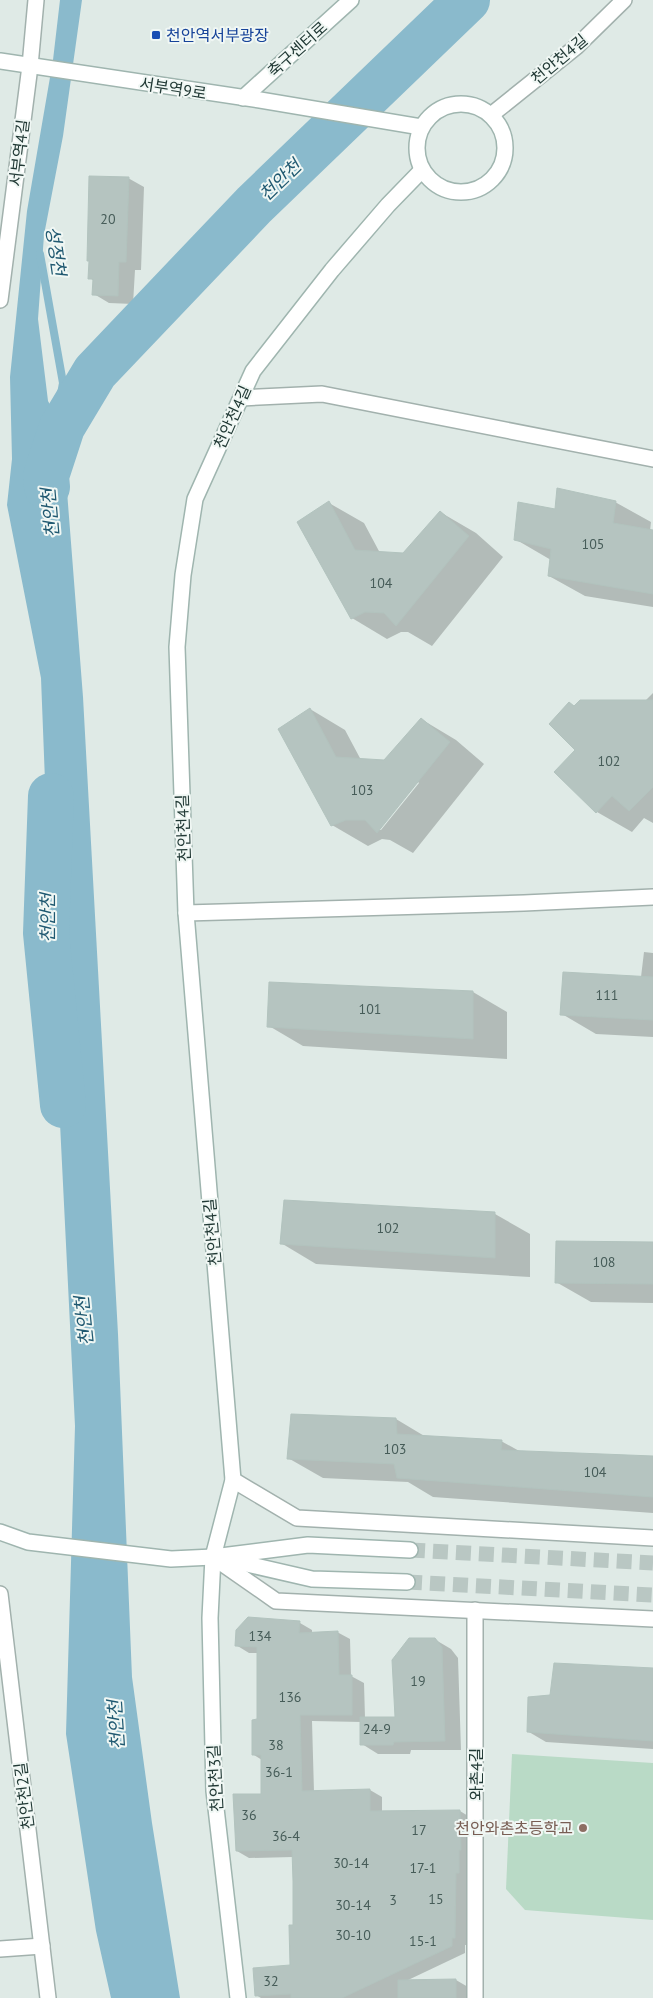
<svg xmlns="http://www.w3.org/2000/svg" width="653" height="1998" viewBox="0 0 653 1998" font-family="'PT Sans','Noto Sans KR',sans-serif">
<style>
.green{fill:#b9dac6}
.water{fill:#8abacc}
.shadow{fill:#0003;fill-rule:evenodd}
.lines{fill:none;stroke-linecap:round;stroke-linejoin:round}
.stream{stroke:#8abacc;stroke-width:8}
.river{stroke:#8abacc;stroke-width:46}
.building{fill:#b5c4c0;stroke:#b2c3be}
.secondary-tunnel{stroke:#b9c7c3;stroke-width:15;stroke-dasharray:15 8;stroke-linecap:butt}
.street-casing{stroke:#a2b1ad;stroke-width:18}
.secondary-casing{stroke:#9fb5af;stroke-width:18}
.street{stroke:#fff;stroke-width:15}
.secondary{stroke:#fff;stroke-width:15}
.transit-dot{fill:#1a4fb4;stroke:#f0f7f4;stroke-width:2}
.education-dot{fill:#8d6e63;stroke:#f0f7f4;stroke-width:2}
.labels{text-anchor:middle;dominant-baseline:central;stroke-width:4;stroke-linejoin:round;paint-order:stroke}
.number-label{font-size:14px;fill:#465c58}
.transit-label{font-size:16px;fill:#164399;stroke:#f0f7f4;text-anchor:start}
.street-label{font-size:16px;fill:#213935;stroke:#f0f7f4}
.education-label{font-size:16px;fill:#785e54;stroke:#f0f7f4;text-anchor:end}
.water-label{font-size:18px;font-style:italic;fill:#205971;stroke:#f0f7f4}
</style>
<rect width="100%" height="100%" fill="#dfeae6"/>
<polygon class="green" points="512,1754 653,1763 653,1920 525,1910 506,1889"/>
<polygon class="water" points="60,0 82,0 63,136 44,235 38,319 48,401 62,427 83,697 118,1334 132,1677 152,1823 180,1998 111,1998 96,1931 66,1734 75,1426 52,962 41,678 7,505 12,459 10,377 27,211 53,60"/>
<g class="shadow">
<polygon points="128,178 144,187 141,270 135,270 133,304 109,303 94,294 94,281 90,278"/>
<polygon points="615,502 651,522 650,531 653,531 653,607 585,596 549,576 551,560 515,539 556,510"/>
<polygon points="329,503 364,523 380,553 404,554 440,512 476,533 503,557 432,646 408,632 401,632 387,639 352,618"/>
<polygon points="653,693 653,823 644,818 632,832 597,812 577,750 575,707 645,701"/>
<path d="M 310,709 L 345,730 L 361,760 L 384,761 L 421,719 L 456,740 L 484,764 L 413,853 L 390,840 L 382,839 L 368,846 L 332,825 ZM 417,781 L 419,783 L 381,830 L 377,830 Z"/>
<polygon points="644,952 653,953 653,1037 596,1034 562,1014 641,977"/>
<polygon points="473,992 507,1012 507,1059 303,1046 269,1026"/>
<polygon points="495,1214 530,1234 530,1277 316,1264 281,1243"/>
<polygon points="653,1243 653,1303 591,1302 556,1282"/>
<polygon points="396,1419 426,1437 501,1441 521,1452 653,1457 653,1513 433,1497 408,1482 323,1478 288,1458"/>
<polygon points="300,1623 312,1630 312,1633 337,1632 350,1639 351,1676 364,1683 365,1718 396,1718 434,1639 451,1649 458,1658 461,1750 411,1750 410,1754 378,1754 362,1744 362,1722 312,1721 314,1792 370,1790 382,1797 382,1812 460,1811 473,1819 468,1880 467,1945 465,1945 465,1953 406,1981 456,1980 468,1987 468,1998 261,1998 256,1995 291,1967 294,1926 293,1857 249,1858 237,1851 262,1795 262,1760 254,1755 258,1721 258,1653 249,1653 236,1645"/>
<polygon points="653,1669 653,1749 546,1742 529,1732 551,1697"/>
</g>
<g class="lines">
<polyline class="stream" points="40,254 63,383 55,427"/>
<g class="river">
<polyline points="47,487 46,476 62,427 95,372 254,205 467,0"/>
<polyline points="51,796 46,933 63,1105"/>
</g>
</g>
<g class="building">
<polygon points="89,176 129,177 126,262 119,262 118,296 92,295 93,279 88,279 89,261 87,261"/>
<polygon points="557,488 616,501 613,523 653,530 653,594 548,576 551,549 514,540 518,502 555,509"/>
<polygon points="329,501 355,550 403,553 440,511 469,536 396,626 384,613 365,612 351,619 297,522"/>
<polygon points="580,700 653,700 653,787 629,811 612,796 596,813 554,772 575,750 549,724 569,702 574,706"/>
<polygon points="310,708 336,757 384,760 421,718 450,742 377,833 365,820 346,820 331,826 278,729"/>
<polygon points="563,972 653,977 653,1020 560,1015"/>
<polygon points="269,982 473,991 473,1039 267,1027"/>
<polygon points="284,1200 495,1212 495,1258 280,1244"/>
<polygon points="556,1241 653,1242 653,1284 555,1283"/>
<polygon points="291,1414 396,1418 397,1434 502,1440 501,1450 653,1456 653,1497 397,1478 394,1464 287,1459"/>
<polygon points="248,1617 300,1621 299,1633 338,1631 339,1675 352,1675 352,1715 300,1715 302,1791 370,1789 370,1811 460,1810 461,1850 459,1850 459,1873 456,1873 455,1938 452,1938 452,1946 342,1998 291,1998 291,1994 255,1996 253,1968 290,1965 289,1925 293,1925 293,1881 292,1850 236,1851 233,1794 261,1794 261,1755 252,1755 252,1720 257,1719 257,1647 235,1646 236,1630"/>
<polygon points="409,1638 435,1638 442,1647 445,1741 394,1742 393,1745 360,1745 360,1717 395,1717 392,1660"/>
<polygon points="554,1663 653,1668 653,1741 527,1732 528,1697 550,1695"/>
<polygon points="456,1979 456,1998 398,1998 398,1980"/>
</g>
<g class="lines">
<g class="secondary-tunnel">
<polyline points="410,1550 653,1563"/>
<polyline points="407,1582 653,1595"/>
</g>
<defs>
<g id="street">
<polyline points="491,115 576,47 624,0"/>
<polyline points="0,300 30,66 36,0"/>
<polyline points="241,398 322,394 653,459"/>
<polyline points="186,913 524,903 653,897"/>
<polyline points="233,1480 297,1518 653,1538"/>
<polyline points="213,1557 276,1601 653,1619"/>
<polyline points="0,1594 48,1998"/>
<polyline points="0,1949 42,1946"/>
<polyline points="475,1998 475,1610"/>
</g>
<g id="secondary">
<polyline points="0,61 260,100 421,127"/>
<polyline points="243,98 351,0"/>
<circle cx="461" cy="148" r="44"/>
<polyline points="0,1532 28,1542 171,1559 213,1557 308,1545 410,1550"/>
<polyline points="225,1559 312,1579 407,1582"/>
<polyline points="238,1998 214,1791 210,1618 213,1557 233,1480 186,913 177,647 183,575 195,499 253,371 332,270 388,205 422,170"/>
</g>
</defs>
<use href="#street" class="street-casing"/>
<use href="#secondary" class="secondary-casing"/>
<use href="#street" class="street"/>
<use href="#secondary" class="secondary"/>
</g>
<rect class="transit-dot" x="151" y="30" width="10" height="10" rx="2.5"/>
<circle class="education-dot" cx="583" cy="1828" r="5"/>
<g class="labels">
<g class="number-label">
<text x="108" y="219">20</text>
<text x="593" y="544">105</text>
<text x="381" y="583">104</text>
<text x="609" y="761">102</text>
<text x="362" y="790">103</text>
<text x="607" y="995">111</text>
<text x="370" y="1009">101</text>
<text x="388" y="1228">102</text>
<text x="604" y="1262">108</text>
<text x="395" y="1449">103</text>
<text x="595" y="1472">104</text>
<text x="260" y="1636">134</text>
<text x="418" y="1681">19</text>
<text x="290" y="1697">136</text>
<text x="377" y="1729">24-9</text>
<text x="276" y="1745">38</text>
<text x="279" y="1772">36-1</text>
<text x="249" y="1815">36</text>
<text x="419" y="1830">17</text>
<text x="286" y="1836">36-4</text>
<text x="351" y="1863">30-14</text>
<text x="423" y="1868">17-1</text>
<text x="436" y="1899">15</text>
<text x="393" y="1900">3</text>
<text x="353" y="1905">30-14</text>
<text x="353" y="1935">30-10</text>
<text x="423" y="1941">15-1</text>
<text x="271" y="1981">32</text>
</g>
<g class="transit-label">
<text x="166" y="35">천안역서부광장</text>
</g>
<g class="street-label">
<text transform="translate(297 49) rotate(-42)">축구센터로</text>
<text transform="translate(559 59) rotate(-40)">천안천4길</text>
<text transform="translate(173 88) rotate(9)">서부역9로</text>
<text transform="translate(19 153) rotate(-83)">서부역4길</text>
<text transform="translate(232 417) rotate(-66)">천안천4길</text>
<text transform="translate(183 828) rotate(-92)">천안천4길</text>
<text transform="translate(212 1232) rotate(-95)">천안천4길</text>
<text transform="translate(476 1774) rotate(-90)">와촌4길</text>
<text transform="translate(215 1778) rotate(-93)">천안천3길</text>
<text transform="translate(24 1796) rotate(-97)">천안천2길</text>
</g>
<g class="education-label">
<text x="573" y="1828">천안와촌초등학교</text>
</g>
<g class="water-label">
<text transform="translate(280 180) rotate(-44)">천안천</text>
<text transform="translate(56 251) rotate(82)">성정천</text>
<text transform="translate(50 513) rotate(-95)">천안천</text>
<text transform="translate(47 918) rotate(-90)">천안천</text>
<text transform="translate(84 1321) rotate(-96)">천안천</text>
<text transform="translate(116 1725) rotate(-94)">천안천</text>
</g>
</g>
</svg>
